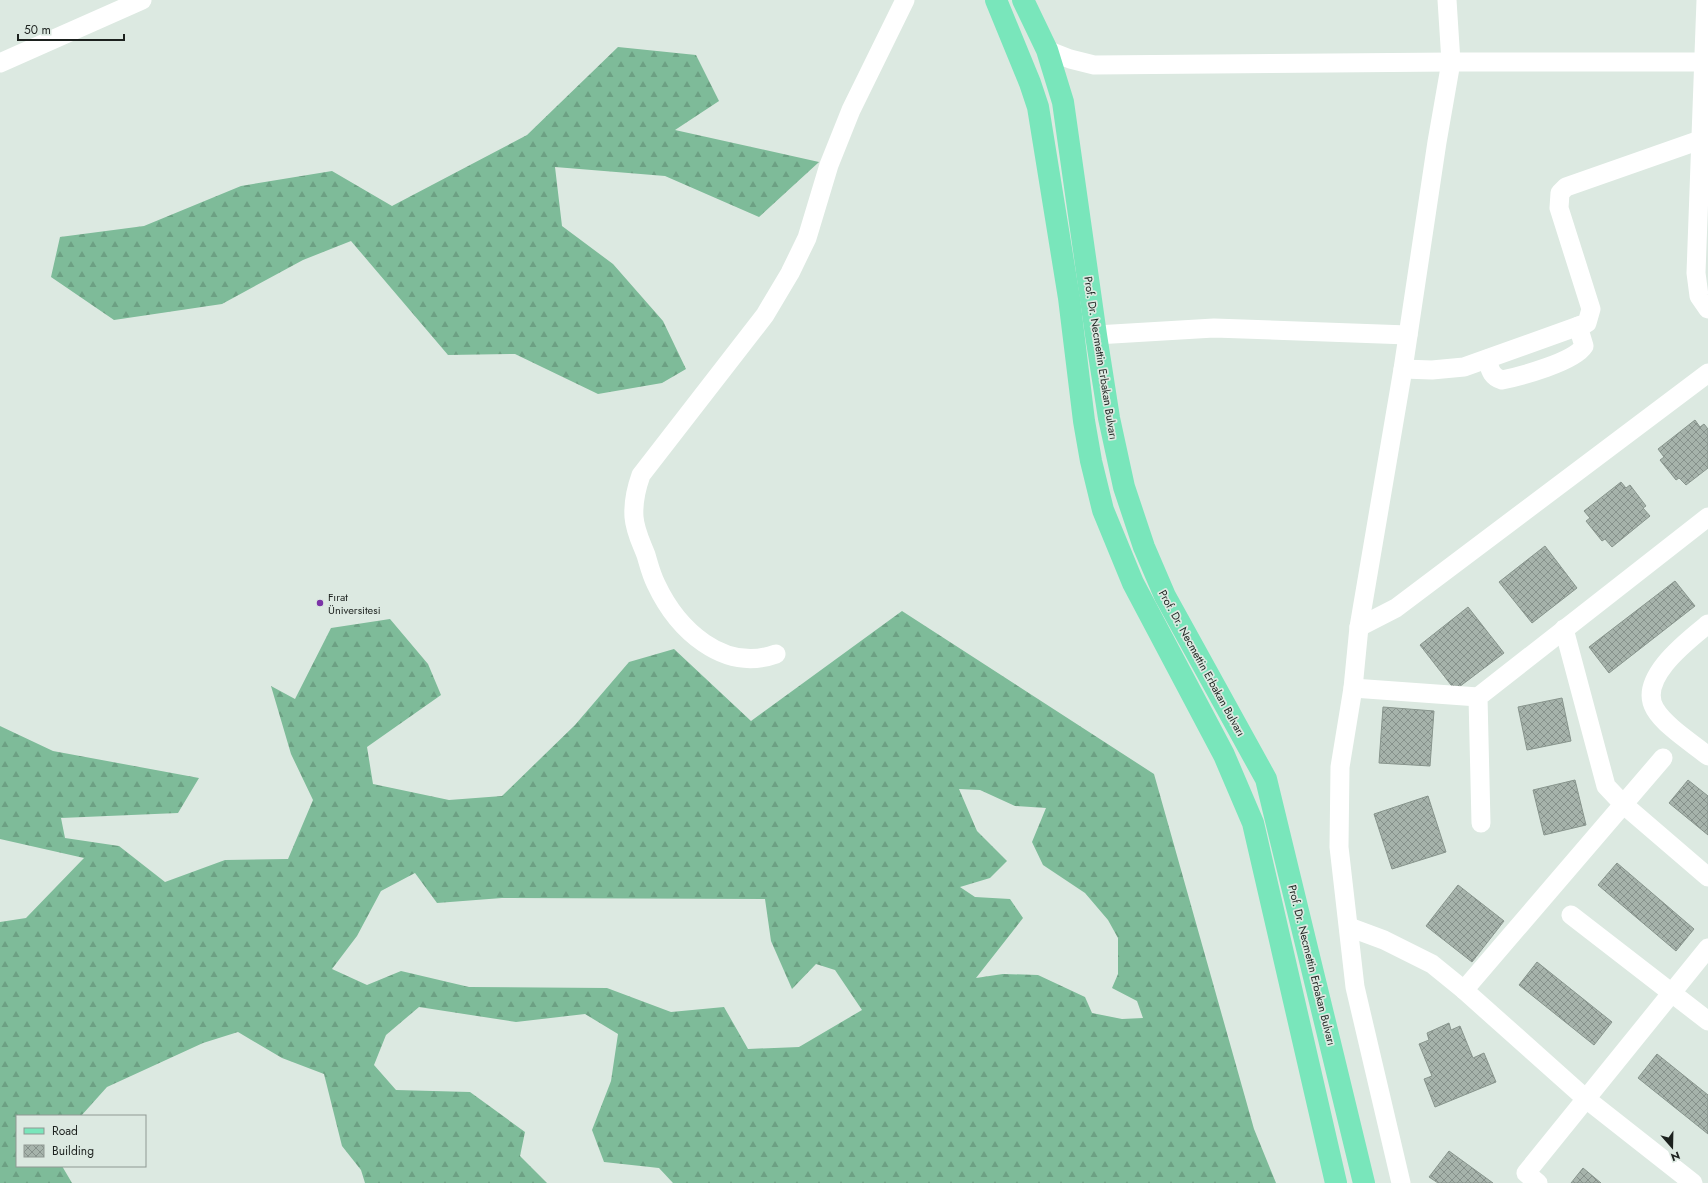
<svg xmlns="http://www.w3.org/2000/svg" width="1708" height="1183" viewBox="0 0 1708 1183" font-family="Jost,sans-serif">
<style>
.forest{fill:url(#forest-firs);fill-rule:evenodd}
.building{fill:url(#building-cross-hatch);stroke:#88958d}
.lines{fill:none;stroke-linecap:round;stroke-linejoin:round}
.minor{stroke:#fff;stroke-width:19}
.major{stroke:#79e6bb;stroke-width:22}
.poi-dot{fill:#7b34a7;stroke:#dce9e1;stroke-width:1.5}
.labels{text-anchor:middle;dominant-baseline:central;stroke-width:3.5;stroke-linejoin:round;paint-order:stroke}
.street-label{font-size:11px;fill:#1c211e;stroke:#dce9e1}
.poi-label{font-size:11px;fill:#1c211e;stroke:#dce9e1;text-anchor:start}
</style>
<defs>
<pattern id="forest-firs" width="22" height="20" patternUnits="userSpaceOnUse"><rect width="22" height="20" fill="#7ebb99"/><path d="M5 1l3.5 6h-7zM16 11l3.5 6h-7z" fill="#6ca083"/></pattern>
<pattern id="building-cross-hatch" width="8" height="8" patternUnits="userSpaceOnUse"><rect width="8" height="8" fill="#a6b3ab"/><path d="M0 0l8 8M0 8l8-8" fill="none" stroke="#86918b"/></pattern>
</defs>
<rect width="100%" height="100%" fill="#dce9e1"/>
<g class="forest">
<polygon points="618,47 696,55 719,101 675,130 819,162 759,217 665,176 555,167 562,226 613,264 663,321 686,369 662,383 598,394 515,354 448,355 351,241 303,260 222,304 114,320 51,277 60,237 144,226 241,186 332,171 392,206 527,135"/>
<path d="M 902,611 L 1154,774 L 1254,1129 L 1276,1183 L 673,1183 L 659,1168 L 604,1162 L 592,1130 L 611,1081 L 618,1034 L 585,1014 L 516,1022 L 419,1007 L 386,1035 L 374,1065 L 396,1090 L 470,1092 L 525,1132 L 520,1156 L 547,1183 L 365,1183 L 361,1170 L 342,1146 L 324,1074 L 282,1058 L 238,1032 L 203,1043 L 107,1087 L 81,1116 L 17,1116 L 17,1166 L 62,1166 L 72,1183 L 0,1183 L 0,922 L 26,918 L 84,858 L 0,839 L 0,726 L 53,751 L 199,778 L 178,813 L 61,818 L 65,838 L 119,846 L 165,882 L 225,860 L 288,859 L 313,800 L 291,754 L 271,686 L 295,699 L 331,628 L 390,619 L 428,664 L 441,695 L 367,747 L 373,784 L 449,800 L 502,796 L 575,725 L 629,662 L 674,649 L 751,721 ZM 959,789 L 980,790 L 1015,806 L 1046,808 L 1032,842 L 1043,865 L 1085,893 L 1108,920 L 1118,938 L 1118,974 L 1112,988 L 1137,1001 L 1143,1018 L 1122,1019 L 1092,1013 L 1085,997 L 1038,975 L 1003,974 L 976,978 L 1023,918 L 1010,899 L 975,897 L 960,887 L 990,878 L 1007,861 L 977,831 ZM 415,873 L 437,903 L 502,898 L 765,899 L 771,941 L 792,989 L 816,964 L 835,970 L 862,1010 L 799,1047 L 748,1049 L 724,1007 L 671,1012 L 607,988 L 469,987 L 401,971 L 367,985 L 332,969 L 357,936 L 381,891 Z"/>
</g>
<g class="building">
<polygon points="1695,420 1700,427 1704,424 1708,429 1708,468 1686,485 1679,478 1676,480 1660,460 1664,457 1658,449"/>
<polygon points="1621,482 1626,488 1630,485 1646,506 1643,508 1650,516 1612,547 1605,539 1602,541 1586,521 1590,518 1584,511"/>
<polygon points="1545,546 1577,588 1532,623 1499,582"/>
<polygon points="1675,581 1695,606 1609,673 1589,647"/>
<polygon points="1468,607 1504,653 1455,690 1420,645"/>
<polygon points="1562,698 1571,741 1527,750 1518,707"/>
<polygon points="1383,707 1434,711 1430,766 1379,763"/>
<polygon points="1575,780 1586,825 1544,835 1533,790"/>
<polygon points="1688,780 1708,796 1708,835 1669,803"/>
<polygon points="1428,796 1446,852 1392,869 1374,814"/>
<polygon points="1617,863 1694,929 1676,951 1598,885"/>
<polygon points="1458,885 1504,921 1472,962 1426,926"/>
<polygon points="1537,962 1612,1022 1594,1045 1519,985"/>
<polygon points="1449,1023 1451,1030 1460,1026 1473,1058 1484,1053 1496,1082 1435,1107 1424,1079 1432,1076 1419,1044 1429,1040 1427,1033"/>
<polygon points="1657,1054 1708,1095 1708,1134 1638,1078"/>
<polygon points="1449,1151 1493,1183 1438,1183 1429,1177"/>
<polygon points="1583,1168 1601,1183 1571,1183"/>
</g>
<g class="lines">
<g class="minor">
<polyline points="1706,0 1696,273 1699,296 1708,309"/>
<polyline points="1047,50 1070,59 1094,65 1451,62 1708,62"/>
<polyline points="0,63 142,0"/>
<polyline points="1096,335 1214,328 1408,335"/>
<path d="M 1487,359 C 1490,369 1491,377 1502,380 C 1521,376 1574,362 1584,346 L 1578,326"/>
<polyline points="1403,369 1432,370 1464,367 1587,323 1591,309 1559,208 1560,193 1566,187 1700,140"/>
<path d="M 1708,624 C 1687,641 1637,679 1655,709 C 1665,726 1692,743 1708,756"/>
<polyline points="1359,627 1396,608 1708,373"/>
<polyline points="1564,629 1606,786 1623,804 1708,877"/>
<path d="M 776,654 C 723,673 677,629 656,584 C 651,574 649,565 646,555 C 641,542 635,531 634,517 C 633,502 636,489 641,475 L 765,315 L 790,273 L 807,238 L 829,165 L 851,110 L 905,0"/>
<polyline points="1353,688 1478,697"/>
<polyline points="1481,823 1478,697 1708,517"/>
<polyline points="1571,915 1708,1021"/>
<polyline points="1349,927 1384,940 1432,964 1464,990 1585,1098 1693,1183"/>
<polyline points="1464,990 1663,758"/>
<polyline points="1401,1183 1355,987 1339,847 1340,767 1353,688 1359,627 1403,369 1437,142 1451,62 1447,0"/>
<polyline points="1538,1183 1526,1173 1708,948"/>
</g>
<g class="major">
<polyline points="996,0 1030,83 1038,107 1069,298 1084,421 1091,461 1103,510 1133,583 1224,755 1253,823 1336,1183"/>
<polyline points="1023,0 1047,50 1063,102 1096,335 1109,418 1124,487 1144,547 1165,596 1266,779 1364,1183"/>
</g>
</g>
<circle class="poi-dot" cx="320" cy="603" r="4"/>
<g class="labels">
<g class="street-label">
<text transform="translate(1101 358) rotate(81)">Prof. Dr. Necmettin Erbakan Bulvarı</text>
<text transform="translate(1202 663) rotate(61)">Prof. Dr. Necmettin Erbakan Bulvarı</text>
<text transform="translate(1312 965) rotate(76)">Prof. Dr. Necmettin Erbakan Bulvarı</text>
</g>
<g class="poi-label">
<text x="328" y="597">Fırat<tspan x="328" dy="13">Üniversitesi</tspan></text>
</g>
</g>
<rect x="16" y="1115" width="130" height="52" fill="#dce9e1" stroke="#8f9993"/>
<rect x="24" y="1128" width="20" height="6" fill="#79e6bb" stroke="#8f9993"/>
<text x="52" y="1135" font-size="12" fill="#1c211e">Road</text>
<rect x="24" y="1145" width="20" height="12" fill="url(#building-cross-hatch)" stroke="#8f9993"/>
<text x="52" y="1155" font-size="12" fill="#1c211e">Building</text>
<g transform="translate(1672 1147) rotate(160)" stroke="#dce9e1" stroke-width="3" paint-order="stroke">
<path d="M0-3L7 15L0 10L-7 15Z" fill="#1c211e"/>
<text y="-6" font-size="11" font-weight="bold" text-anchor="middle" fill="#1c211e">N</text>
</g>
<path d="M18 34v6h106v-6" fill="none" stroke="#1c211e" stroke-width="2"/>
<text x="24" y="34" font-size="12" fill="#1c211e" stroke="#dce9e1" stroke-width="3" paint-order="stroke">50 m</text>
</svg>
